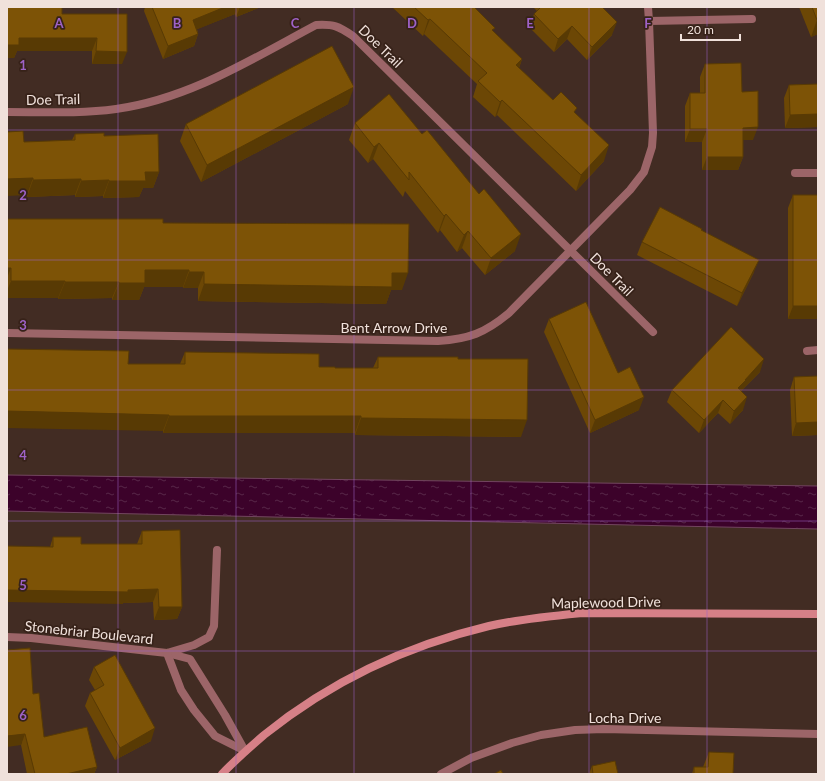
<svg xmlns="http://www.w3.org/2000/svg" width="825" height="781" viewBox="0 0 825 781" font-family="Lato,sans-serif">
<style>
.water{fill:url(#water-ripples);stroke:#72455f}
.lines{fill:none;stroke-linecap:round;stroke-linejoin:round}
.lane{stroke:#9c6568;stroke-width:8}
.street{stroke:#9c6568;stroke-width:8}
.secondary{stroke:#d68087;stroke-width:8}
.wall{fill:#6c4705}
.shaded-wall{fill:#583a04}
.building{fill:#7d5306;stroke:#583a04}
.grid{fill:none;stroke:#9e62c7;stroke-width:1;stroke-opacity:0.55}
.labels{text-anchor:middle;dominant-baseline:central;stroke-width:3.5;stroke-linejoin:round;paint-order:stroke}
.street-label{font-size:14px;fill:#f0e1db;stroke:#372219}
.grid-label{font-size:13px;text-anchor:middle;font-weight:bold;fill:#9e62c7;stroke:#372219;stroke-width:3.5;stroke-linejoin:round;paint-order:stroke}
</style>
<defs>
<pattern id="water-ripples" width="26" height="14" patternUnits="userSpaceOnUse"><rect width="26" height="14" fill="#3c022a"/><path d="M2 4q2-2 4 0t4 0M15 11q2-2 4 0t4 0" fill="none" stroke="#582748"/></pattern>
</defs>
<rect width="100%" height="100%" fill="#422c23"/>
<polygon class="water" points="7,475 818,486 818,529 674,526 7,511"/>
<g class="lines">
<g class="lane">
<polyline points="649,21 752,19"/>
<polyline points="167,653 194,645 209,637 214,626 217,550"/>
</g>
<g class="street">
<path d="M 7,112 C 43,112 80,114 116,109 C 189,99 252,59 316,25 C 334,24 338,26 353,36 L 653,332"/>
<polyline points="795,173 818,173"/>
<path d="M 7,333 L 438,341 C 469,339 485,333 509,313 L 630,190 L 644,172 L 652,147 L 653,133 L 649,21 L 648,7"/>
<polyline points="807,351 818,350"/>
<polyline points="7,637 31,638 167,653 190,659 225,715 245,751"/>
<polyline points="167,653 181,690 194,710 215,736 245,751"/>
<polyline points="441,774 471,758 512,743 541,735 575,730 604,729 818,734"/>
</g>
<path class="secondary" d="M 222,774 C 235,760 249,748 264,735 C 331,681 405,646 489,626 C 519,619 551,616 582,613 L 818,614"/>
</g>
<g class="wall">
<polygon points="145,7 261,7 236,17 235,14 197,29 198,34 194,46 163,59 144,11"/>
<polygon points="392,7 474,7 494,32 522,59 519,68 553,100 575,113 604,161 576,191 497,115 495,117 473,97 477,84 424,34 423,36"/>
<polygon points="533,7 602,7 612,35 587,60 567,39 554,52 529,27 534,14 537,11"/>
<polygon points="799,7 818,7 818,34 811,37"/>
<polygon points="62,14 127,14 122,64 92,64 92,51 17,51 14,58 7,58"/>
<polygon points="705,64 742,92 753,140 743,140 743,157 738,170 702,170 702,142 685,142 685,106 690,93 700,93 700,77"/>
<polygon points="818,84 818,127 785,128 784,98 789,85"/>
<polygon points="348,104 201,182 180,141 186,124"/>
<polygon points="355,123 515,251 485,275 462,248 457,252 440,230 438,233 405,191 403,197 373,159 368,163 349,140"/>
<polygon points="75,134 104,136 159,172 153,188 143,188 139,197 103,198 103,196 75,197 75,195 27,197 24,142 72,140"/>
<polygon points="793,195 818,319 788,319 788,208"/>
<polygon points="7,219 163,223 402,290 391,290 386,304 198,301 198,288 183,288 183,287 144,287 139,300 112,300 112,298 58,299 58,298 7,298"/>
<polygon points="702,230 754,272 737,306 637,255 642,242"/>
<polygon points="549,319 618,373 639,410 590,433 544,332"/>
<polygon points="185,352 319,367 335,368 373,368 378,357 458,359 521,437 355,435 355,433 163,433 163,431 128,364 180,364"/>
<polygon points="760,372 742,390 742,392 743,410 730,424 718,413 699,433 667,402 672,390"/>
<polygon points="818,376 818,435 792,436 790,390 794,377"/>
<polygon points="142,531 182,607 177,619 154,620 153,602 123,603 123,604 50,547 53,537 81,544 137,544"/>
<polygon points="94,667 151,741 115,760 85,706 90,693 95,690 89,680"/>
<polygon points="33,694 44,737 97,767 94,774 27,774 21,745"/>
<polygon points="709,752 733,774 692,774 694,767 703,767"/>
<polygon points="592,766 618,774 589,774"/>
</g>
<g class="shaded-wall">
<polygon points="225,7 237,7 235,14 188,33 193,20"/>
<polygon points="240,7 261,7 236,17"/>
<polygon points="430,19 424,34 423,36 428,20"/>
<polygon points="817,20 818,20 818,34 811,37"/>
<polygon points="617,22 612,35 587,60 592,47"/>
<polygon points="572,26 567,39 554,52 558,39"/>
<polygon points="198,34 194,46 163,59 168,46"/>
<polygon points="19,38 97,38 92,51 17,51 14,58 7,58 7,45"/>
<polygon points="96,51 127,52 122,64 92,64"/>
<polygon points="522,59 517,74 516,65"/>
<polygon points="354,87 348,104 201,182 207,165"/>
<polygon points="502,100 497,115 495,117 500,102"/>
<polygon points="818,114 818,127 785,128 790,115"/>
<polygon points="758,127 753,140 738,140 743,128"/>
<polygon points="690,129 707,129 702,142 685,142"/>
<polygon points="379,143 373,159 368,163 374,147"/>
<polygon points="609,145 604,161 576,191 581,175"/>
<polygon points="707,157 743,157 738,170 702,170"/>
<polygon points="145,172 159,172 153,188 143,188 139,197 103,198 109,181"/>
<polygon points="33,178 27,195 7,196 7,179"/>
<polygon points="81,179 75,195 27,197 33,180"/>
<polygon points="109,180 103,196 75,197 81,181"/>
<polygon points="446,214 440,230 438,233 444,216"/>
<polygon points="468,231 462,248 457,252 464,235"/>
<polygon points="521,234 515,251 485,275 491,258"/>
<polygon points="759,260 754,272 737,306 742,293"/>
<polygon points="7,268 11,268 7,278"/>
<polygon points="145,270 189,270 183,287 144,287 139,300 112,300 119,283"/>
<polygon points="189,272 204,272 198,288 183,288"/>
<polygon points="392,273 408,273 402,290 391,290 386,304 198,301 204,284"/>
<polygon points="11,281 65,281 58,298 7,298 7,291"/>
<polygon points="65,282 119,282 112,298 58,299"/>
<polygon points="793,306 818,306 818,319 788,319"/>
<polygon points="764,359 760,372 742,390 741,393 738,388 745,380"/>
<polygon points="644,397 639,410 590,433 595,420"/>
<polygon points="747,397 743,410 730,424 734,411"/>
<polygon points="723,400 718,413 699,433 704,420"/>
<polygon points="7,411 169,415 163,431 7,428"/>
<polygon points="169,416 361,416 355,433 163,433"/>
<polygon points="361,418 527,420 521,437 355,435"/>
<polygon points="818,422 818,435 792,436 796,423"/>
<polygon points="158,589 153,602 123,603 123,604 7,602 7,590 128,590"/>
<polygon points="159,607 182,607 177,619 154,620"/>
<polygon points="155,728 151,741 115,760 120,748"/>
<polygon points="25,734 21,745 7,747 7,736"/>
<polygon points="97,767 94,774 66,774"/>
</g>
<g class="building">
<polygon points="7,7 62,7 62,14 127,14 127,52 96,51 97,38 19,38 19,45 7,45"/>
<polygon points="152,7 225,7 193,20 198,34 168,46"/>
<polygon points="414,7 474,7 495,28 492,30 522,59 516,65 553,100 561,92 577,108 574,112 609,145 581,175 502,100 500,102 478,81 487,73 430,19 428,20"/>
<polygon points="541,7 602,7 617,22 592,47 572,26 558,39 534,14"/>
<polygon points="812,7 818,7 818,20 817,20"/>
<polygon points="332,46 354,87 207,165 186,124"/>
<polygon points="741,63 742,92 758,91 758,127 743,128 743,157 707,157 707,129 690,129 690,93 705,93 705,64"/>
<polygon points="818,84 818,114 790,115 789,85"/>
<polygon points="389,94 422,134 427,130 479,194 484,189 521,234 491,258 468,231 464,235 446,214 444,216 409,172 409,180 379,143 374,147 355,123"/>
<polygon points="23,131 24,142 75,140 75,134 104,133 104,136 158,134 159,172 145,172 146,181 109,181 109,180 81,181 81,179 33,180 33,178 7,179 7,132"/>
<rect x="793" y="195" width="25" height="111"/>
<polygon points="660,207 702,229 701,230 759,260 742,293 642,242"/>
<polygon points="7,219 163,219 163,223 409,224 408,273 392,273 392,287 204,284 204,272 189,272 189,270 145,270 145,283 119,283 119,282 65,282 65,281 11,281 11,268 7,268"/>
<polygon points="586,302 618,373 630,367 644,397 595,420 549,319"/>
<polygon points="731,327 764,359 745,380 746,380 738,388 747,397 734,411 723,400 704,420 672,390"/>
<polygon points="7,349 129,351 128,364 185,364 185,352 319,354 319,367 335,367 335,368 378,368 378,357 458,357 458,359 528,359 527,420 361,418 361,416 169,416 169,415 7,411"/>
<polygon points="818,376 818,422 796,423 794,377"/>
<polygon points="180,530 182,607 159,607 158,589 128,590 128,592 7,590 7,546 53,547 53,537 81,537 81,544 142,544 142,531"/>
<polygon points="30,648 33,694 39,693 44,737 87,727 97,767 66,774 35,774 25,734 7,736 7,650"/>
<polygon points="115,655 155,728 120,748 90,693 104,685 94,667"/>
<polygon points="709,752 734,753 733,774 694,774 694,767 708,767"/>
<polygon points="615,761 618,774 593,774 592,766"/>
<polygon points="501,770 503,774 494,774"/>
</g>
<path class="grid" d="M 118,7 L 118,774M 236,7 L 236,774M 354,7 L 354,774M 471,7 L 471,774M 589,7 L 589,774M 707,7 L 707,774M 7,130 L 818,130M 7,260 L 818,260M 7,390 L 818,390M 7,521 L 818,521M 7,651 L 818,651"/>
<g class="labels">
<g class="street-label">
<text transform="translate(381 46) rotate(44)">Doe Trail</text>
<text transform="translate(53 99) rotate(-1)">Doe Trail</text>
<text transform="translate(612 274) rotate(45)">Doe Trail</text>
<text x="394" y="327">Bent Arrow Drive</text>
<text transform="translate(606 602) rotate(-1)">Maplewood Drive</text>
<text transform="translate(89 632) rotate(6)">Stonebriar Boulevard</text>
<text x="625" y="717">Locha Drive</text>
</g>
</g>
<g class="grid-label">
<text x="59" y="28">A</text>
<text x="177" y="28">B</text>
<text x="295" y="28">C</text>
<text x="412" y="28">D</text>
<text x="530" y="28">E</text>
<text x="648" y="28">F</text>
<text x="23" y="70">1</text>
<text x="23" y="200">2</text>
<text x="23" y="330">3</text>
<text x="23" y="460">4</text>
<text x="23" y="590">5</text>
<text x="23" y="720">6</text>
</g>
<rect width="825" height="781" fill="none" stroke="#f0e1db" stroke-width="16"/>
<path d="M681 34v6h59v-6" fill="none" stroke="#f0e1db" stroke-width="2"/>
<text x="687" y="34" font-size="12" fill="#f0e1db" stroke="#372219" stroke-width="3" paint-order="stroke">20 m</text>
</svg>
